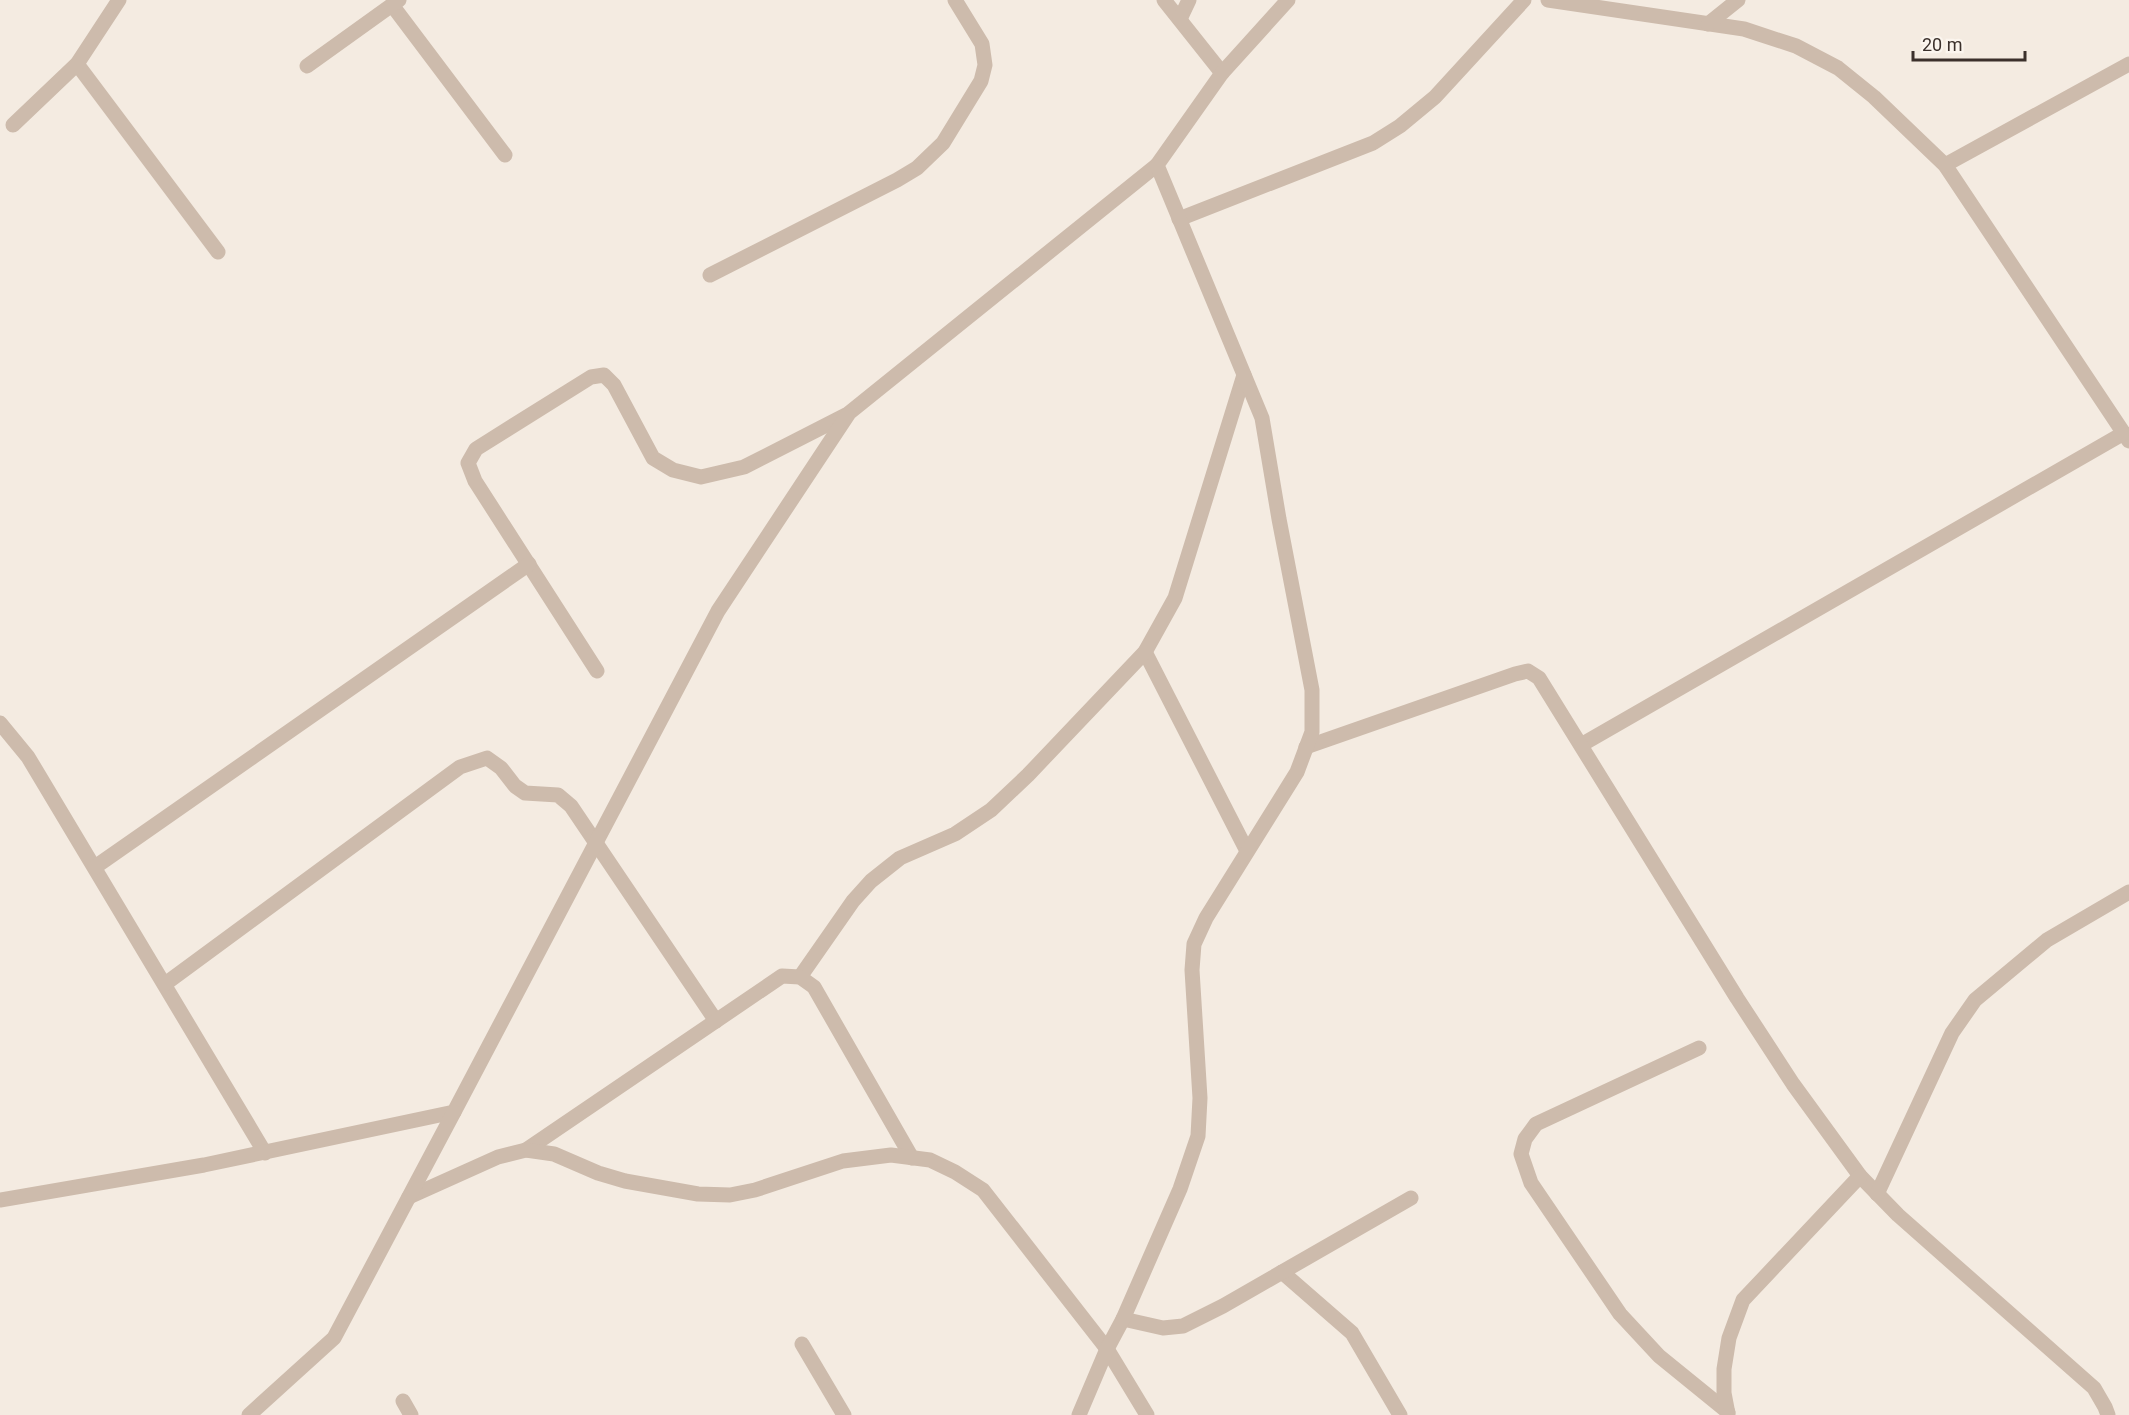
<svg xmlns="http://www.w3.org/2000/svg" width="2129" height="1415" viewBox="0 0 2129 1415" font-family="Roboto,sans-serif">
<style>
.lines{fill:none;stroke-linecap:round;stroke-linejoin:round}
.minor{stroke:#cdbbac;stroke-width:15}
</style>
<rect width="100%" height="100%" fill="#f4ebe1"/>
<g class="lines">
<g class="minor">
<polyline points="1164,0 1222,73"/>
<polyline points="1548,0 1744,29 1796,46 1838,68 1874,97 1945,165 2129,441"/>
<polyline points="392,5 505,155"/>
<polyline points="1180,19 1189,0"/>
<polyline points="1708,24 1738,0"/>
<polyline points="77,64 218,252"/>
<polyline points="307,66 399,0"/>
<polyline points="13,125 77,64 119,0"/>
<polyline points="1945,165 2129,64"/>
<polyline points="1179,219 1373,143 1400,126 1435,97 1524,0"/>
<polyline points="710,275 897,180 917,168 943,143 981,81 985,65 982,44 955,0"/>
<polyline points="1145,652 1247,851"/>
<polyline points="597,671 475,481 468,463 476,449 591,377 604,375 614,385 653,458 673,470 701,477 744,467 846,415"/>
<polyline points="0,723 28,757 265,1153"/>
<polyline points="1581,745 2124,433"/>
<polyline points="1306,747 1515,674 1528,671 1539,678 1737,998 1793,1084 1860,1176 1898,1215 2094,1388 2105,1407 2108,1415"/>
<polyline points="95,867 529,564"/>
<polyline points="800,977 853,901 871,881 900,858 955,834 991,810 1028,775 1145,652 1175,598 1244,375"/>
<polyline points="165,984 460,767 487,758 501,768 515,786 525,793 558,795 571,806 716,1021"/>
<polyline points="1699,1048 1536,1124 1525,1139 1521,1154 1531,1183 1620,1314 1659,1356 1728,1412"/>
<polyline points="526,1150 782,976 800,977 814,987 912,1158"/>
<polyline points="1877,1194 1952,1033 1975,1000 2047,940 2129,892"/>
<polyline points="409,1197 498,1157 526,1150 554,1154 598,1173 625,1181 698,1194 730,1195 755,1190 843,1161 891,1155 930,1160 955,1172 983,1190 1107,1349 1147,1415"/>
<polyline points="0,1200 204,1165 454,1112 718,611 849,413 1157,165"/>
<polyline points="1282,1272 1352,1333 1400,1415"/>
<polyline points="1123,1319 1163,1328 1183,1326 1223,1306 1411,1198"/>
<polyline points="802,1344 844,1415"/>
<polyline points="403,1401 411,1415"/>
<polyline points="1728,1414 1724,1393 1724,1369 1729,1338 1743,1300 1860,1176"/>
<polyline points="249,1415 334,1338 454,1112"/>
<polyline points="1079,1415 1107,1349 1123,1319 1180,1189 1198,1136 1200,1098 1192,970 1194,944 1206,918 1297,772 1312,732 1312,690 1279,519 1262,418 1157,165 1222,73 1288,0"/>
</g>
</g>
<path d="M1913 51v9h112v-9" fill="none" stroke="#3b302b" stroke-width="3"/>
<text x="1922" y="51" font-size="18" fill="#3b302b" stroke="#fbf5ee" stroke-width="4.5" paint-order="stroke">20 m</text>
</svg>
